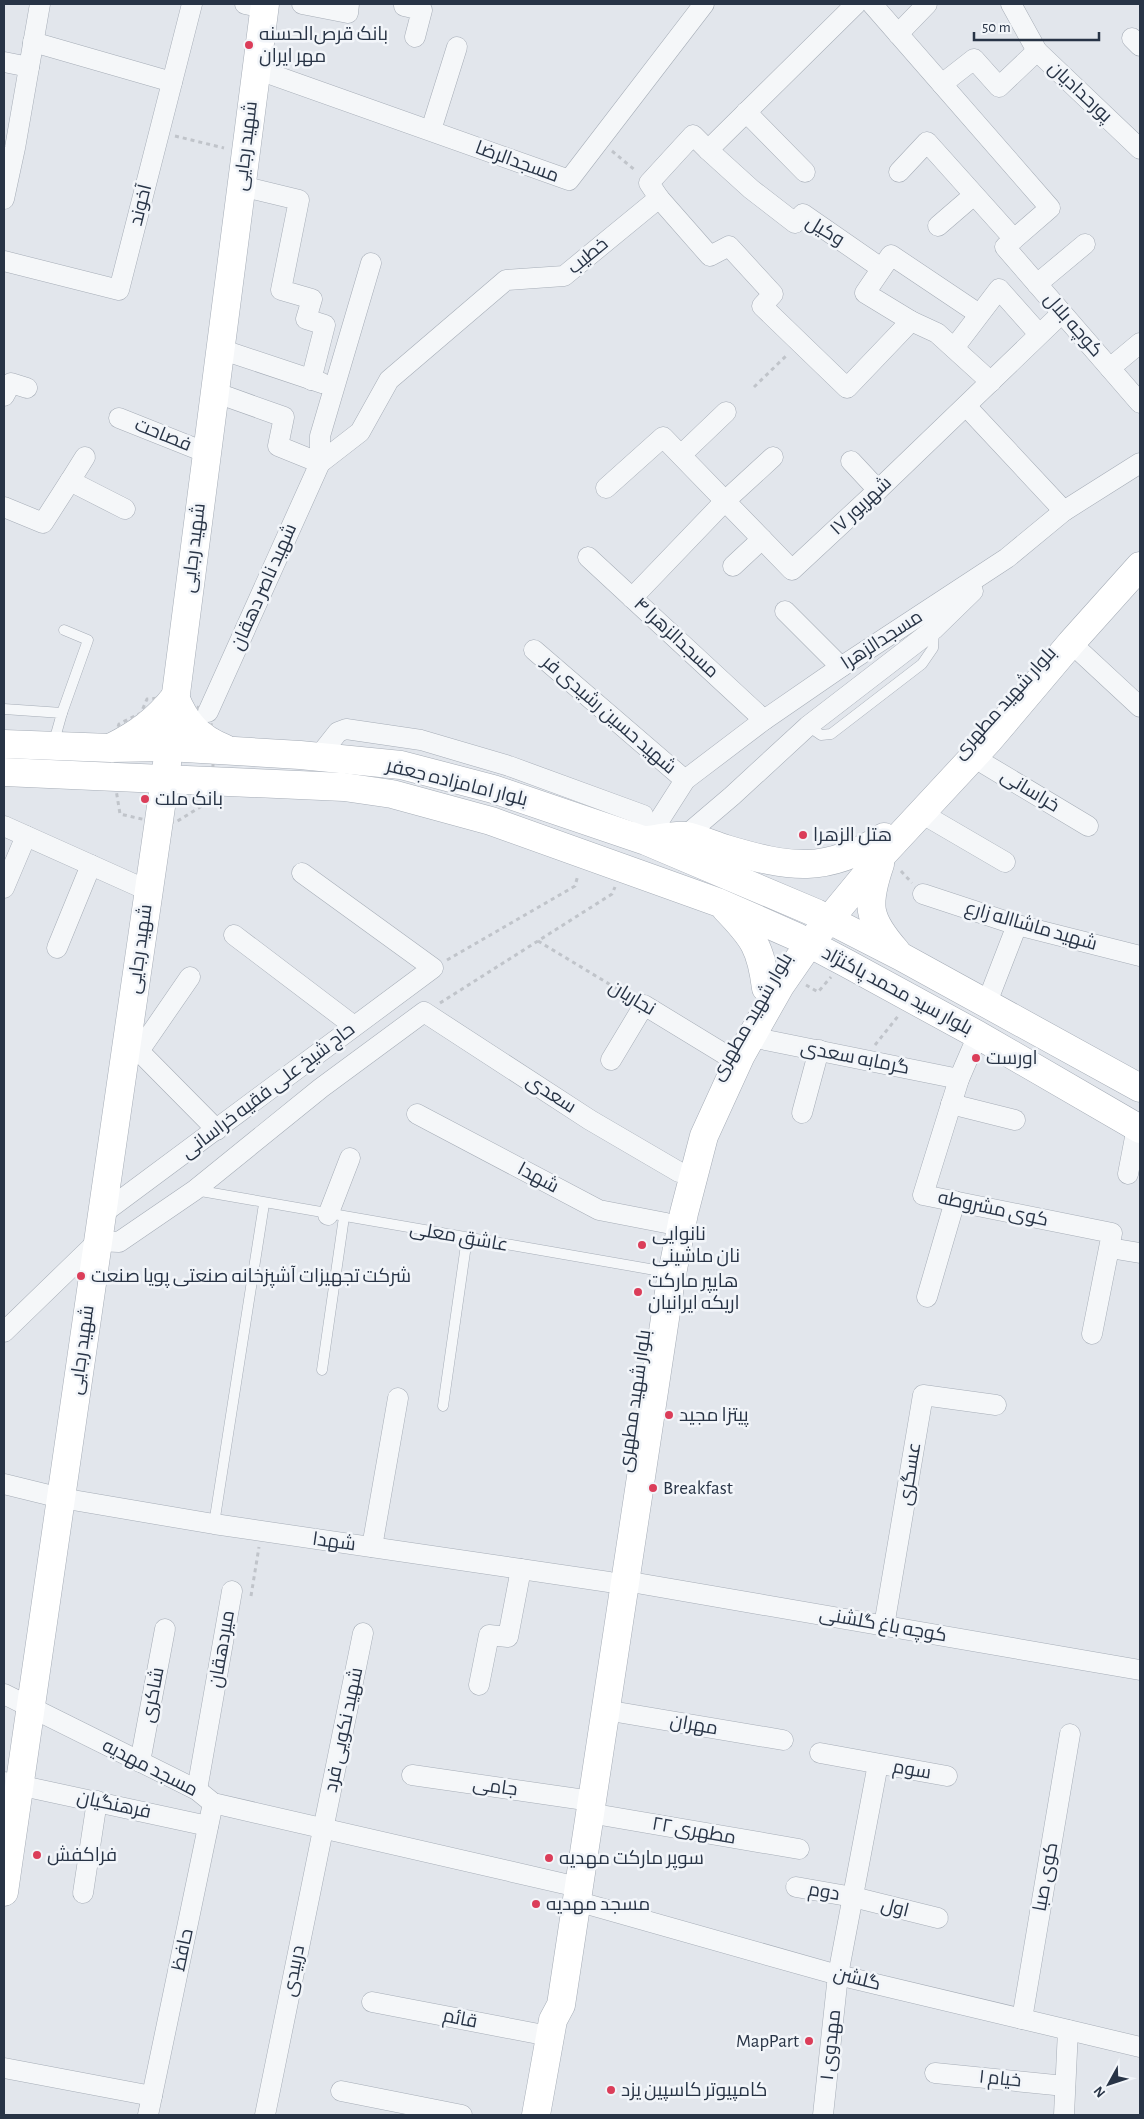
<svg xmlns="http://www.w3.org/2000/svg" width="1144" height="2119" viewBox="0 0 1144 2119" font-family="'Alegreya Sans',Cairo,sans-serif">
<style>
.lines{fill:none;stroke-linecap:round;stroke-linejoin:round}
.lane-casing{stroke:#a6adb7;stroke-width:11}
.street-casing{stroke:#a6adb7;stroke-width:21}
.secondary-casing{stroke:#a6adb7;stroke-width:29}
.path{stroke:#c0c4ca;stroke-width:3;stroke-dasharray:4 4;stroke-linecap:butt}
.lane{stroke:#f5f7f9;stroke-width:10}
.street{stroke:#f5f7f9;stroke-width:20}
.secondary{stroke:#fff;stroke-width:28}
.poi-dot{fill:#db3d59;stroke:#f2f5f9;stroke-width:2}
.labels{text-anchor:middle;dominant-baseline:central;stroke-width:5;stroke-linejoin:round;paint-order:stroke}
.poi-label{font-size:19px;fill:#283446;stroke:#f2f5f9;text-anchor:start}
.street-label{font-size:19px;fill:#283446;stroke:#f2f5f9}
</style>
<rect width="100%" height="100%" fill="#e2e6ec"/>
<g class="lines">
<defs>
<g id="lane">
<polyline points="4,709 62,713 53,745"/>
<polyline points="62,713 88,640 64,630"/>
<polyline points="808,726 821,735 831,734 922,664 933,648 934,629"/>
<polyline points="195,1190 655,1270"/>
<polyline points="322,1370 344,1217"/>
<polyline points="443,1406 467,1238"/>
<polyline points="214,1524 264,1204"/>
</g>
<g id="street">
<polyline points="245,4 264,8"/>
<polyline points="302,4 348,13 349,4"/>
<polyline points="404,4 404,6 422,10 415,37"/>
<polyline points="872,4 1050,208 1005,247 1140,403"/>
<polyline points="1011,4 1037,51 1140,149"/>
<polyline points="898,34 927,4"/>
<polyline points="1132,38 1140,46"/>
<polyline points="33,42 172,82"/>
<polyline points="4,62 29,67"/>
<polyline points="256,69 569,180 704,4"/>
<polyline points="942,84 974,59 999,87 1037,51"/>
<polyline points="746,112 805,172"/>
<polyline points="431,130 457,47"/>
<polyline points="708,150 751,189 795,223 803,214 881,268"/>
<polyline points="899,172 927,142 1014,239"/>
<polyline points="241,186 299,200 281,290 312,299 306,319 325,325 311,380"/>
<polyline points="659,198 710,256 729,246 773,294 762,306 847,388 911,321"/>
<polyline points="4,199 15,148 40,4"/>
<polyline points="938,226 974,195"/>
<polyline points="4,261 119,290 192,4"/>
<polyline points="371,263 320,436 320,463 360,432 389,380 506,280 564,276 659,198 649,183 693,135 708,150 856,4"/>
<polyline points="1037,284 1085,244"/>
<polyline points="979,314 891,255 865,293 911,321 937,333 991,382"/>
<polyline points="954,348 999,289 1039,334"/>
<polyline points="220,349 322,383"/>
<polyline points="1110,368 1140,343"/>
<polyline points="4,396 11,383 27,388"/>
<polyline points="966,406 1064,511"/>
<polyline points="119,418 207,453"/>
<polyline points="681,455 726,412"/>
<polyline points="851,461 878,490"/>
<polyline points="70,481 85,457"/>
<polyline points="606,488 663,437 792,570 878,490 1062,313"/>
<polyline points="4,507 43,523 70,481 125,509"/>
<polyline points="588,557 764,720"/>
<polyline points="733,566 762,539"/>
<polyline points="632,598 725,501 773,457"/>
<polyline points="785,611 841,667"/>
<polyline points="1071,643 1140,707"/>
<polyline points="534,650 685,780"/>
<polyline points="208,712 320,463 278,446 284,417 214,392"/>
<polyline points="319,756 338,732 346,729 421,740 509,766 643,815 646,841"/>
<polyline points="973,757 1088,826"/>
<polyline points="921,813 1005,862"/>
<polyline points="4,826 149,891"/>
<polyline points="685,836 732,796 808,726 934,629 973,591"/>
<polyline points="646,841 685,780 764,720 841,667 1007,558 1064,511 1140,463"/>
<polyline points="4,888 26,836"/>
<polyline points="923,894 1017,925 1140,956"/>
<polyline points="234,935 354,1026"/>
<polyline points="57,948 91,865"/>
<polyline points="986,1005 1017,925"/>
<polyline points="978,1035 959,1079 923,1195 1112,1233 1092,1334"/>
<polyline points="751,1037 959,1079"/>
<polyline points="127,1039 217,1130"/>
<polyline points="139,1051 190,977"/>
<polyline points="611,1060 644,1005 726,1055"/>
<polyline points="951,1104 1015,1120"/>
<polyline points="802,1113 819,1050"/>
<polyline points="417,1114 599,1210 666,1223"/>
<polyline points="1128,1174 1137,1127"/>
<polyline points="102,1214 433,968 302,873"/>
<polyline points="328,1215 350,1158"/>
<polyline points="1110,1248 1140,1253"/>
<polyline points="927,1297 955,1201"/>
<polyline points="4,1332 98,1241 119,1242 195,1190 321,1088 424,1012 590,1120 679,1172"/>
<polyline points="4,1484 61,1498 214,1524 609,1582"/>
<polyline points="372,1547 398,1398"/>
<polyline points="625,1581 1140,1670"/>
<polyline points="884,1626 923,1395 996,1405"/>
<polyline points="479,1685 489,1635 508,1637 521,1569"/>
<polyline points="4,1694 197,1790 213,1803 565,1884"/>
<polyline points="605,1710 783,1740"/>
<polyline points="820,1753 947,1776"/>
<polyline points="140,1762 165,1629"/>
<polyline points="412,1775 578,1799"/>
<polyline points="4,1782 208,1826"/>
<polyline points="197,1790 232,1591"/>
<polyline points="589,1813 799,1849"/>
<polyline points="796,1887 853,1897 938,1918"/>
<polyline points="83,1893 97,1801"/>
<polyline points="576,1901 838,1975 1140,2047"/>
<polyline points="372,2002 549,2036"/>
<polyline points="1022,2019 1070,1734"/>
<polyline points="4,2068 152,2096"/>
<polyline points="935,2073 1065,2086"/>
<polyline points="341,2091 462,2115"/>
<polyline points="148,2115 213,1803"/>
<polyline points="265,2115 363,1633"/>
<polyline points="823,2115 838,1975 878,1764"/>
<polyline points="1064,2115 1068,2030"/>
</g>
<g id="secondary">
<polyline points="4,744 111,748 168,747 300,755 401,765 493,789 646,841 816,913 900,956 1140,1088"/>
<path d="M 112,747 C 138,734 157,720 175,697 C 185,722 198,738 224,748"/>
<polyline points="4,772 344,787 392,794 491,821 720,903 797,937 848,964 978,1035 1140,1129"/>
<path d="M 648,840 C 659,839 675,834 686,836 C 700,839 713,845 726,849 C 790,868 826,874 884,837"/>
<path d="M 880,864 C 866,905 867,918 896,951"/>
<path d="M 726,909 C 754,938 761,948 766,988"/>
<polyline points="4,1892 165,779 265,4"/>
<polyline points="536,2115 553,2020 561,2005 671,1279 684,1213 704,1136 741,1055 780,986 809,944 884,853 989,740 1071,643 1140,566"/>
</g>
</defs>
<use href="#lane" class="lane-casing"/>
<use href="#street" class="street-casing"/>
<use href="#secondary" class="secondary-casing"/>
<g class="path">
<polyline points="175,136 224,148"/>
<polyline points="612,151 636,171"/>
<polyline points="754,387 787,355"/>
<path d="M 175,697 L 208,712 C 218,745 212,767 210,801 L 176,822 L 159,823 L 120,814 L 114,777 L 111,748 L 119,724 L 141,713 L 147,699 Z"/>
<polyline points="901,871 912,883"/>
<polyline points="538,941 629,996"/>
<polyline points="447,960 575,886 578,875"/>
<polyline points="806,985 818,992 831,977"/>
<polyline points="440,1003 612,894 615,887"/>
<polyline points="875,1045 899,1015"/>
<polyline points="251,1596 259,1547"/>
</g>
<use href="#lane" class="lane"/>
<use href="#street" class="street"/>
<use href="#secondary" class="secondary"/>
</g>
<g class="poi-dot">
<circle cx="249" cy="45" r="5"/>
<circle cx="145" cy="799" r="5"/>
<circle cx="803" cy="835" r="5"/>
<circle cx="976" cy="1058" r="5"/>
<circle cx="642" cy="1245" r="5"/>
<circle cx="81" cy="1276" r="5"/>
<circle cx="638" cy="1292" r="5"/>
<circle cx="669" cy="1415" r="5"/>
<circle cx="653" cy="1488" r="5"/>
<circle cx="37" cy="1855" r="5"/>
<circle cx="549" cy="1858" r="5"/>
<circle cx="536" cy="1904" r="5"/>
<circle cx="809" cy="2041" r="5"/>
<circle cx="611" cy="2090" r="5"/>
</g>
<g class="labels">
<g class="poi-label">
<text x="259" y="34">بانک قرص‌الحسنه<tspan x="259" dy="22">مهر ایران</tspan></text>
<text x="155" y="799">بانک ملت</text>
<text x="813" y="835">هتل الزهرا</text>
<text x="986" y="1058">اورست</text>
<text x="652" y="1234">نانوایی<tspan x="652" dy="22">نان ماشینی</tspan></text>
<text x="91" y="1276">شرکت تجهیزات آشپزخانه صنعتی پویا صنعت</text>
<text x="648" y="1281">هایپر مارکت<tspan x="648" dy="22">اریکه ایرانیان</tspan></text>
<text x="679" y="1415">پیتزا مجید</text>
<text x="663" y="1488">Breakfast</text>
<text x="47" y="1855">فراکفش</text>
<text x="559" y="1858">سوپر مارکت مهدیه</text>
<text x="546" y="1904">مسجد مهدیه</text>
<text x="799" y="2041" text-anchor="end">MapPart</text>
<text x="621" y="2090">کامپیوتر کاسپین یزد</text>
</g>
<g class="street-label">
<text transform="translate(1080 92) rotate(43)">پورحدادیان</text>
<text transform="translate(246 146) rotate(-83)">شهید رجایی</text>
<text transform="translate(517 162) rotate(20)">مسجدالرضا</text>
<text transform="translate(141 205) rotate(-76)">آخوند</text>
<text transform="translate(825 231) rotate(31)">وکیل</text>
<text transform="translate(588 256) rotate(-39)">خطیب</text>
<text transform="translate(1073 325) rotate(49)">کوچه بلال</text>
<text transform="translate(163 435) rotate(22)">فصاحت</text>
<text transform="translate(861 506) rotate(-43)">۱۷ شهریور</text>
<text transform="translate(194 548) rotate(-83)">شهید رجایی</text>
<text transform="translate(264 587) rotate(-66)">شهید ناصر دهقان</text>
<text transform="translate(676 638) rotate(43)">مسجدالزهرا ۴</text>
<text transform="translate(882 640) rotate(-33)">مسجدالزهرا</text>
<text transform="translate(1005 703) rotate(-48)">بلوار شهید مطهری</text>
<text transform="translate(609 715) rotate(41)">شهید حسین رشیدی فر</text>
<text transform="translate(457 783) rotate(14)">بلوار امامزاده جعفر</text>
<text transform="translate(1030 791) rotate(31)">خراسانی</text>
<text transform="translate(1031 926) rotate(16)">شهید ماشااله زارع</text>
<text transform="translate(140 949) rotate(-82)">شهید رجایی</text>
<text transform="translate(897 991) rotate(28)">بلوار سید محمد پاکنژاد</text>
<text transform="translate(632 998) rotate(31)">نجاریان</text>
<text transform="translate(752 1017) rotate(-60)">بلوار شهید مطهری</text>
<text transform="translate(855 1058) rotate(11)">گرمابه سعدی</text>
<text transform="translate(268 1091) rotate(-37)">حاج شیخ علی فقیه خراسانی</text>
<text transform="translate(551 1094) rotate(33)">سعدی</text>
<text transform="translate(538 1178) rotate(28)">شهدا</text>
<text transform="translate(993 1209) rotate(12)">کوی مشروطه</text>
<text transform="translate(459 1237) rotate(10)">عاشق معلی</text>
<text transform="translate(82 1350) rotate(-82)">شهید رجایی</text>
<text transform="translate(635 1401) rotate(-82)">بلوار شهید مطهری</text>
<text transform="translate(910 1474) rotate(-81)">عسگری</text>
<text transform="translate(334 1542) rotate(8)">شهدا</text>
<text transform="translate(883 1625) rotate(10)">کوچه باغ گلشنی</text>
<text transform="translate(222 1649) rotate(-80)">میردهقان</text>
<text transform="translate(153 1695) rotate(-79)">شاکری</text>
<text transform="translate(694 1725) rotate(10)">مهران</text>
<text transform="translate(344 1730) rotate(-78)">شهید نکویی فرد</text>
<text transform="translate(150 1768) rotate(27)">مسجد مهدیه</text>
<text transform="translate(912 1770) rotate(10)">سوم</text>
<text transform="translate(495 1787) rotate(8)">جامی</text>
<text transform="translate(114 1805) rotate(12)">فرهنگیان</text>
<text transform="translate(694 1831) rotate(10)">مطهری ۲۲</text>
<text transform="translate(1046 1877) rotate(-80)">کوی صبا</text>
<text transform="translate(824 1892) rotate(10)">دوم</text>
<text transform="translate(895 1908) rotate(14)">اول</text>
<text transform="translate(183 1950) rotate(-78)">حافظ</text>
<text transform="translate(294 1971) rotate(-79)">دربیدی</text>
<text transform="translate(857 1979) rotate(14)">گلشن</text>
<text transform="translate(460 2019) rotate(11)">قائم</text>
<text transform="translate(831 2045) rotate(-84)">مهدوی ۱</text>
<text transform="translate(1000 2079) rotate(6)">خیام ۱</text>
</g>
</g>
<rect width="1144" height="2119" fill="none" stroke="#283446" stroke-width="10"/>
<g transform="translate(1109 2084) rotate(230)" stroke="#f2f5f9" stroke-width="4" paint-order="stroke">
<path d="M0-4L9 19L0 12L-9 19Z" fill="#283446"/>
<text y="-8" font-size="14" font-weight="bold" text-anchor="middle" fill="#283446">N</text>
</g>
<path d="M974 32v8h125v-8" fill="none" stroke="#283446" stroke-width="2.5"/>
<text x="982" y="32" font-size="15" fill="#283446" stroke="#f2f5f9" stroke-width="4" paint-order="stroke">50 m</text>
</svg>
